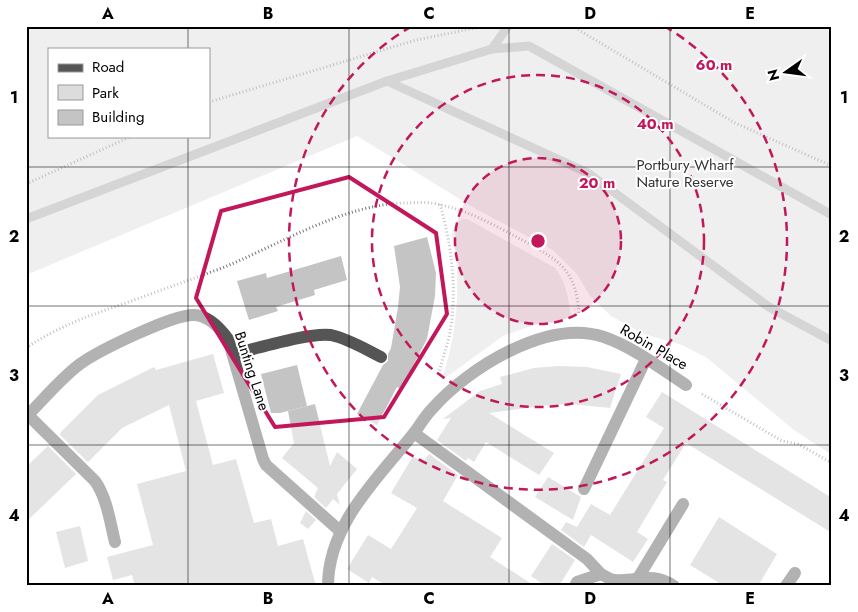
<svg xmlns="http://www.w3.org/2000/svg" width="858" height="612" viewBox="0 0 858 612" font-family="Jost,sans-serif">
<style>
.green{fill:#dcdcdc;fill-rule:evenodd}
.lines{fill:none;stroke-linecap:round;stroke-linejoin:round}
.stream{stroke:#a3a3a3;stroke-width:9}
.building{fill:#c4c4c4}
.path{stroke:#777;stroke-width:3;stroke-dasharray:1 2.5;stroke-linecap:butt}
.minor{stroke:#555;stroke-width:12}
.marked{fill:none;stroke:#c2185b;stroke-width:4;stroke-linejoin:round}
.grid{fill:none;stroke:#000;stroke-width:1;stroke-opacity:0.55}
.ring{fill:none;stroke:#c2185b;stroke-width:2.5;stroke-dasharray:9 6}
.labels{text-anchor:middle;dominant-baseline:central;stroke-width:4;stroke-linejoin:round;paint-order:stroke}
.park-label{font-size:15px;fill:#333;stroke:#fff}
.street-label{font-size:15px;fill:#000;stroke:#fff}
.centre{fill:#c2185b;stroke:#fff;stroke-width:2.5}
.ring-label{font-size:15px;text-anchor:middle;font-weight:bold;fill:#c2185b;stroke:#fff;stroke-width:4;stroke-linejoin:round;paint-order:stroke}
.neatline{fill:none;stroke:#000;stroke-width:2}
.grid-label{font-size:16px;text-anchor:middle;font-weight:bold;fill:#000}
</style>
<rect width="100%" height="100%" fill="#fff"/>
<g class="green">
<path d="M 26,26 L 832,26 L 832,455 L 794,430 L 707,358 L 682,345 L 644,334 L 611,316 L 590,296 L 577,274 L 553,250 L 476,209 L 357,136 L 26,275 ZM 49,49 L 209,49 L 209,136 L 49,136 Z"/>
<path d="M 464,219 L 467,219 L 555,268 C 567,283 568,299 571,317 L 528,327 L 503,336 L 441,381 C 453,347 458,314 457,279 C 457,271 457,263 456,255 C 455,247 450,237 453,229 C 454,223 459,221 464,219 Z"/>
</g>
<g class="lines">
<g class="stream">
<polyline points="492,49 508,26"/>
<polyline points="387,81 588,173 769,307 832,341"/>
<polyline points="26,219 387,81 492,49 529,46 832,215"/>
</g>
</g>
<g class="building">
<polygon points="427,237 436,273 435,296 427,339 401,389 397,387 377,425 357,414 383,365 388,361 388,354 391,348 398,307 400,287 394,246"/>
<polygon points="341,256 347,280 314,290 315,295 276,307 278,311 249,320 237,281 266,273 267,278"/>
<polygon points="213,354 224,393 196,401 213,465 236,459 254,523 271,519 278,546 303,539 316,586 135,586 132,575 113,580 107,557 153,545 137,484 186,471 169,405 122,428 88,462 60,435 61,432 98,395 154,367 156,370"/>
<polygon points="297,365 307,406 280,413 271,413 261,374"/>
<polygon points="559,366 587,367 621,374 610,408 570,404 550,405 489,413 554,453 539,475 486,442 474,462 468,458 466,461 437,440 451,418 443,419 480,391 502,384 500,377 534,368"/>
<polygon points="662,392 832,498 832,533 686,443 663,480 667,482 637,532 648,539 633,562 591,535 584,547 561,530 566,522 577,527 591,504 610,515 664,428 646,417"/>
<polygon points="315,404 330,466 337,452 357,469 337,494 340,505 333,499 326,508 314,497 318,488 282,458 294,443 288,411"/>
<polygon points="48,446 76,474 26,522 26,467"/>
<polygon points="429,454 458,475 443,501 502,538 490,557 535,586 387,586 372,577 369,583 347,569 368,535 391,549 417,508 391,493 413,456 423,462"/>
<polygon points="548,477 581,497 573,520 535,497"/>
<polygon points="306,511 316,520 308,529 300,523"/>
<polygon points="719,517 777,554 758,586 724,586 690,565"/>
<polygon points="80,526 88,561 65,568 56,532"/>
<polygon points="552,544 575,560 559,586 546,586 531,576"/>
</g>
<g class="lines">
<g class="path">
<polyline points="572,26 735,123 832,166"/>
<polyline points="209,102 416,40 485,26"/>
<polyline points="26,184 132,136"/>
<path d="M 26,348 C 57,327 90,315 126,303 C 158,291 190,280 222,268 C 279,245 345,203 407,203 C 417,202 431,202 441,205 C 470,211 498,227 524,241 C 560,261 576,270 579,314"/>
<path d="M 439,374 C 441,362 446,350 449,337 C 458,294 452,246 440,204"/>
<polyline points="702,394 782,441 798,444 832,463"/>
</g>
<g class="minor">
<path d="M 233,354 C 256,349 309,332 331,335 C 349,339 365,349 381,357"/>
<path d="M 28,415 L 95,481 C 107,498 110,522 115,542"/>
<path d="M 26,417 C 44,399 60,379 80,364 C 98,351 175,313 195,315 C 209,316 220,328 228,339 L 263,459 L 266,465 L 340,531"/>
<path d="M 414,433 C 420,425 425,416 432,409 C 468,368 548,318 604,337 C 633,347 660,368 686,385"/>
<polyline points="584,489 646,359"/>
<polyline points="638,578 683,504"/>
<path d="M 328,586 C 328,524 378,478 414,433 L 587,559 L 601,574"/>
<path d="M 575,586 L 577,582 L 601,574 C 605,576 611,580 615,580 C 639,582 650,571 674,586"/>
<polyline points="786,586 795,573"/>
</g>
</g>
<path d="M0 0H858V612H0ZM 349,177 L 436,233 L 447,314 L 384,417 L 275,427 L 196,298 L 221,211 Z" fill="#fff" fill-opacity=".55" fill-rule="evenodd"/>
<path class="marked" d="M 349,177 L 436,233 L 447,314 L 384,417 L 275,427 L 196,298 L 221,211 Z"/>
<path class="grid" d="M 188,26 L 188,49M 349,26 L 349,586M 509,26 L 509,586M 670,26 L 670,586M 188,136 L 188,586M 26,167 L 832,167M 26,306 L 832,306M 26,445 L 832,445"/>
<circle cx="538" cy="241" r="83" fill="#c2185b" fill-opacity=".12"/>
<g class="ring">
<circle cx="538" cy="241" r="83"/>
<circle cx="538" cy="241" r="166"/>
<path d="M664 26A249 249 0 1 1 412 26"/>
</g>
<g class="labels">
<g class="park-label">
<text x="685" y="165">Portbury Wharf<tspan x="685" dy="17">Nature Reserve</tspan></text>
</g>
<g class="street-label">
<text transform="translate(654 347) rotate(30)">Robin Place</text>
<text transform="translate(252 371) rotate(72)">Bunting Lane</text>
</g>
</g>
<circle cx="538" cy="241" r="8" class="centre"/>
<g class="ring-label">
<text x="714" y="70">60 m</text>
<text x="655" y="129">40 m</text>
<text x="597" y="188">20 m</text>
</g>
<rect width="858" height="612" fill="none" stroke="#ffffff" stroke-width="55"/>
<rect x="48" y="48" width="162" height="90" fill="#ffffff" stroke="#999999"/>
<rect x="58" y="64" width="25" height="8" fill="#555555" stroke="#999999"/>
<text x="92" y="72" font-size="15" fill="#000000">Road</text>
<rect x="58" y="85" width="25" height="15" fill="#dcdcdc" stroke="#999999"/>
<text x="92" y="98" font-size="15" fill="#000000">Park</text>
<rect x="58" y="110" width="25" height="15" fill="#c4c4c4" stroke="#999999"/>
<text x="92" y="122" font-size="15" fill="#000000">Building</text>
<g transform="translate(786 72) rotate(256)" stroke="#ffffff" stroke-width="4" paint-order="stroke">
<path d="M0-4L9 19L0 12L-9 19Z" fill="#000000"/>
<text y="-8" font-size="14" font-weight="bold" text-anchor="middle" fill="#000000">N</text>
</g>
<rect x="28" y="28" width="802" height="556" class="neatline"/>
<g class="grid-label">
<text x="108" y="19">A</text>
<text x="268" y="19">B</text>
<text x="429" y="19">C</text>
<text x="590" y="19">D</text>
<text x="750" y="19">E</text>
<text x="14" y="103">1</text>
<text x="844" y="103">1</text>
<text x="14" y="242">2</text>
<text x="844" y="242">2</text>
<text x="14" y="381">3</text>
<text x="844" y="381">3</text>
<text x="14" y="521">4</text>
<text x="844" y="521">4</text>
<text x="108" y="604">A</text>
<text x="268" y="604">B</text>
<text x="429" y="604">C</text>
<text x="590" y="604">D</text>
<text x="750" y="604">E</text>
</g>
</svg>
